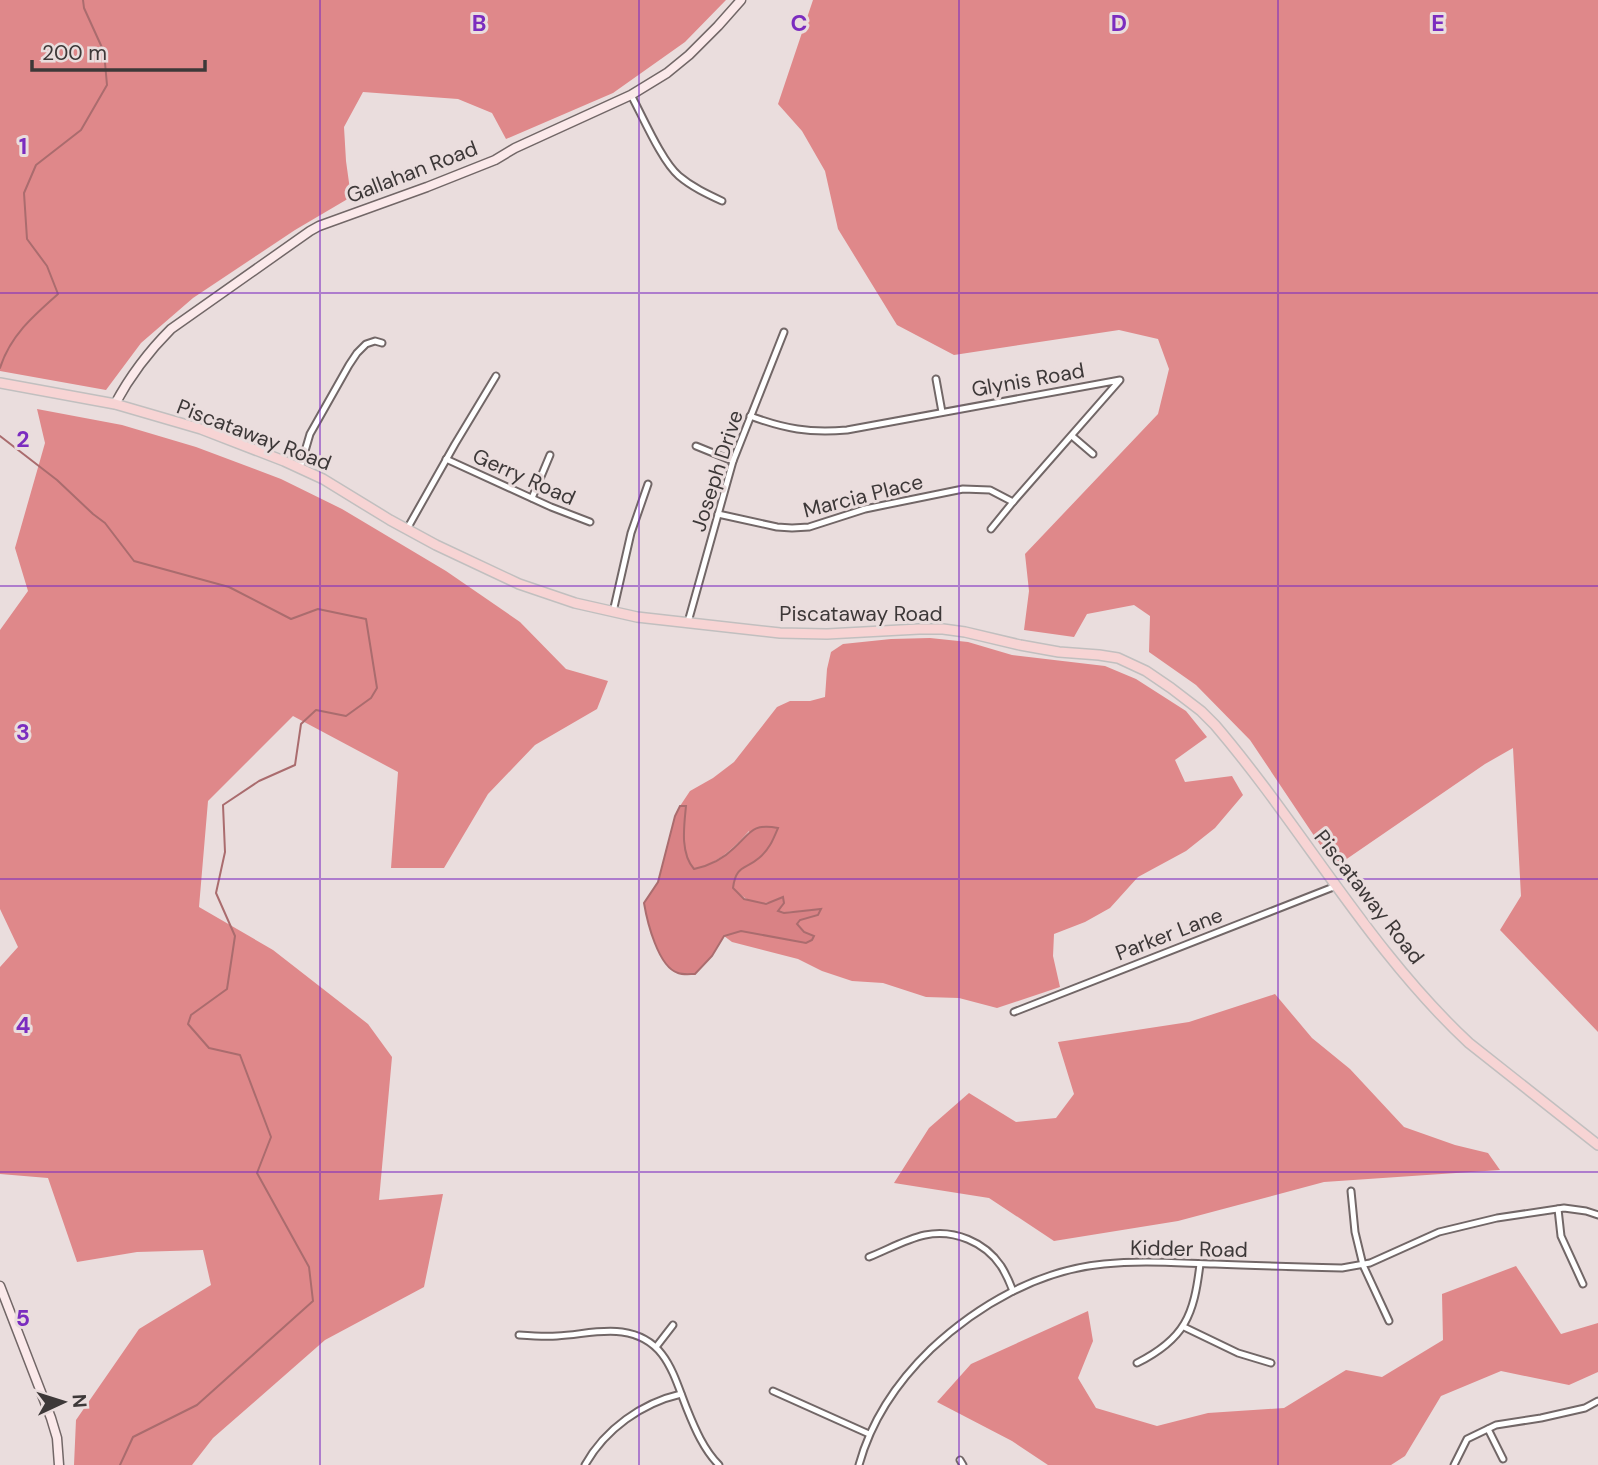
<svg xmlns="http://www.w3.org/2000/svg" width="1598" height="1465" viewBox="0 0 1598 1465" font-family="'DM Sans',sans-serif">
<style>
.forest{fill:#df888a}
.water{fill:#d98285;stroke:#aa6c6e;stroke-width:2}
.lines{fill:none;stroke-linecap:round;stroke-linejoin:round}
.stream{stroke:#aa6c6e;stroke-width:2}
.street-casing{stroke:#726767;stroke-width:9}
.secondary-casing{stroke:#726767;stroke-width:11}
.primary-casing{stroke:#c1bfbf;stroke-width:12}
.street{stroke:#fff;stroke-width:5}
.secondary{stroke:#fbe9ea;stroke-width:8}
.primary{stroke:#f7d4d4;stroke-width:9}
.grid{fill:none;stroke:#7b2cbf;stroke-width:2;stroke-opacity:0.55}
.labels{text-anchor:middle;dominant-baseline:central;stroke-width:6;stroke-linejoin:round;paint-order:stroke}
.street-label{font-size:21px;fill:#3d3838;stroke:#eadddd}
.grid-label{font-size:23px;text-anchor:middle;font-weight:bold;fill:#7b2cbf;stroke:#eadddd;stroke-width:6;stroke-linejoin:round;paint-order:stroke}
</style>
<rect width="100%" height="100%" fill="#eadddd"/>
<g class="forest">
<polygon points="0,0 726,0 685,42 613,93 506,139 492,113 458,99 363,92 344,127 346,161 351,197 295,230 193,298 141,343 106,390 0,371"/>
<polygon points="813,0 1598,0 1598,1032 1500,930 1521,896 1513,748 1485,764 1335,867 1250,740 1196,685 1149,652 1150,616 1134,605 1087,614 1074,637 1024,630 1029,591 1025,554 1158,414 1169,369 1158,339 1119,330 954,355 897,325 838,229 825,171 802,131 778,104"/>
<polygon points="37,409 122,425 196,447 281,479 342,509 446,571 520,622 566,669 608,681 597,709 535,745 488,794 444,868 391,868 398,772 293,716 208,801 199,907 273,950 368,1024 392,1057 379,1200 443,1194 424,1287 325,1340 213,1438 192,1465 74,1465 76,1420 139,1329 211,1285 203,1250 137,1252 77,1262 48,1178 0,1174 0,967 18,947 0,909 0,630 28,591 15,548 45,443"/>
<path d="M 930,638 L 968,642 L 1012,655 L 1105,666 L 1136,679 L 1186,711 L 1207,737 L 1175,760 L 1185,782 L 1232,776 L 1243,795 L 1215,828 L 1186,851 L 1138,877 L 1110,908 L 1085,922 L 1054,934 L 1053,956 L 1060,987 L 997,1008 L 959,998 L 926,997 L 883,983 L 852,981 L 822,971 L 798,959 L 732,942 L 724,936 L 741,931 L 767,935 L 804,932 L 796,925 L 800,920 L 818,915 L 820,909 C 808,909 788,914 778,911 L 783,898 C 760,907 751,905 733,888 C 736,872 741,867 756,860 L 749,831 C 733,849 717,864 694,869 C 680,853 684,826 686,806 L 680,806 L 690,791 L 713,778 L 734,762 L 777,707 L 790,701 L 810,701 L 825,697 L 827,669 L 831,652 L 843,644 L 891,639 Z"/>
<polygon points="1275,994 1312,1038 1350,1069 1404,1127 1455,1145 1488,1153 1500,1170 1324,1182 1178,1221 1054,1241 989,1198 894,1183 929,1128 969,1093 1016,1122 1056,1118 1074,1094 1058,1042 1189,1022"/>
<polygon points="1516,1266 1561,1334 1598,1323 1598,1372 1569,1385 1501,1371 1441,1396 1405,1456 1391,1465 1048,1465 1012,1441 937,1402 971,1364 1088,1311 1093,1341 1078,1378 1096,1408 1157,1426 1208,1413 1284,1408 1346,1370 1382,1377 1443,1340 1442,1294"/>
</g>
<path class="water" d="M 680,806 L 686,806 C 684,826 680,853 694,869 C 708,866 723,859 734,848 C 751,832 753,823 778,828 C 773,840 769,850 759,858 C 745,870 736,865 733,888 L 744,899 L 766,904 L 783,897 L 784,903 L 778,911 L 784,913 L 821,909 L 818,915 L 800,920 L 797,924 L 804,932 L 814,936 L 812,940 L 806,943 L 741,931 L 724,936 L 712,956 L 695,974 C 690,974 683,975 678,973 C 658,967 647,921 644,903 L 658,882 L 675,816 Z"/>
<g class="lines">
<g class="stream">
<path d="M 0,368 C 10,336 33,316 58,294 L 47,266 L 27,239 L 24,193 L 36,165 L 81,130 L 107,85 L 104,52 L 84,8 L 83,0"/>
<polyline points="0,436 57,480 93,514 105,523 134,561 229,587 291,619 318,609 366,619 377,688 371,698 346,716 316,710 301,724 295,765 259,781 223,805 225,852 216,893 235,936 227,989 191,1015 188,1024 209,1048 240,1055 271,1137 257,1173 309,1267 313,1301 197,1405 133,1437 120,1465"/>
</g>
<defs>
<g id="street">
<path d="M 631,95 C 642,115 662,162 679,176 C 692,187 707,194 722,201"/>
<polyline points="936,379 942,412"/>
<path d="M 750,416 C 786,429 808,433 847,430 L 1120,380 L 1013,502 L 991,529"/>
<polyline points="1072,436 1093,454"/>
<polyline points="696,446 733,461"/>
<polyline points="446,459 551,507 590,522"/>
<polyline points="300,468 310,434 349,365 357,353 366,344 375,341 382,343"/>
<polyline points="532,498 550,455"/>
<polyline points="718,514 777,527 792,528 809,527 865,509 963,489 990,490 1013,502"/>
<polyline points="407,529 455,444 496,376"/>
<polyline points="613,612 631,533 648,484"/>
<polyline points="688,622 733,461 784,332"/>
<polyline points="1014,1012 1336,886"/>
<polyline points="1351,1191 1355,1232 1363,1265 1389,1321"/>
<polyline points="1558,1209 1561,1236 1583,1284"/>
<path d="M 869,1257 C 887,1250 906,1239 925,1235 C 954,1229 985,1242 1001,1266 C 1006,1274 1010,1283 1013,1291"/>
<polyline points="1184,1327 1238,1353 1271,1363"/>
<path d="M 519,1335 C 532,1336 545,1337 557,1336 C 579,1335 600,1329 622,1332 C 666,1338 673,1374 687,1409 C 695,1429 704,1450 719,1465"/>
<polyline points="656,1347 673,1325"/>
<path d="M 1137,1363 C 1185,1339 1194,1315 1200,1264"/>
<polyline points="773,1391 869,1434"/>
<polyline points="1488,1429 1503,1459"/>
<polyline points="960,1460 963,1465"/>
<path d="M 585,1465 C 605,1429 642,1403 681,1394"/>
<path d="M 859,1465 C 871,1421 898,1381 931,1349 C 978,1305 1039,1270 1104,1264 C 1141,1260 1178,1263 1215,1264 C 1258,1266 1300,1267 1342,1268 L 1370,1263 L 1439,1232 L 1497,1218 L 1564,1208 L 1586,1211 L 1598,1215"/>
<polyline points="1454,1465 1467,1439 1496,1425 1541,1418 1585,1408 1598,1401"/>
</g>
<g id="secondary">
<path d="M 115,404 C 130,376 149,351 171,329 L 310,231 L 319,226 L 427,187 L 495,160 L 515,148 L 631,95 L 667,73 L 689,55 L 718,26 L 741,0"/>
<polyline points="0,1286 51,1418 57,1438 59,1465"/>
</g>
<path id="primary" d="M 0,383 L 115,404 L 201,429 L 284,461 L 323,479 L 390,520 L 436,545 L 519,584 L 575,603 L 637,617 L 780,633 L 827,634 L 919,629 L 943,629 L 965,632 L 1020,645 L 1059,652 L 1099,655 L 1118,658 L 1146,671 L 1171,688 L 1201,711 L 1215,725 C 1303,828 1369,950 1469,1043 L 1598,1145"/>
</defs>
<use href="#street" class="street-casing"/>
<use href="#secondary" class="secondary-casing"/>
<use href="#primary" class="primary-casing"/>
<use href="#street" class="street"/>
<use href="#secondary" class="secondary"/>
<use href="#primary" class="primary"/>
</g>
<path class="grid" d="M 320,0 L 320,1465M 639,0 L 639,1465M 959,0 L 959,1465M 1278,0 L 1278,1465M 0,293 L 1598,293M 0,586 L 1598,586M 0,879 L 1598,879M 0,1172 L 1598,1172"/>
<g class="labels">
<g class="street-label">
<text transform="translate(412 172) rotate(-21)">Gallahan Road</text>
<text transform="translate(1028 380) rotate(-10)">Glynis Road</text>
<text transform="translate(254 435) rotate(21)">Piscataway Road</text>
<text transform="translate(717 471) rotate(-72)">Joseph Drive</text>
<text transform="translate(524 477) rotate(24)">Gerry Road</text>
<text transform="translate(863 496) rotate(-14)">Marcia Place</text>
<text x="861" y="614">Piscataway Road</text>
<text transform="translate(1369 897) rotate(52)">Piscataway Road</text>
<text transform="translate(1169 934) rotate(-21)">Parker Lane</text>
<text transform="translate(1189 1249) rotate(1)">Kidder Road</text>
</g>
</g>
<g class="grid-label">
<text x="479" y="31">B</text>
<text x="799" y="31">C</text>
<text x="1119" y="31">D</text>
<text x="1438" y="31">E</text>
<text x="23" y="154">1</text>
<text x="23" y="447">2</text>
<text x="23" y="740">3</text>
<text x="23" y="1033">4</text>
<text x="23" y="1326">5</text>
</g>
<g transform="translate(63 1402) rotate(86)" stroke="#eadddd" stroke-width="5" paint-order="stroke">
<path d="M0-5L12 26L0 18L-12 26Z" fill="#3d3838"/>
<text y="-10" font-size="19" font-weight="bold" text-anchor="middle" fill="#3d3838">N</text>
</g>
<path d="M32 60v10h173v-10" fill="none" stroke="#3d3838" stroke-width="3.5"/>
<text x="42" y="60" font-size="21" fill="#3d3838" stroke="#eadddd" stroke-width="5" paint-order="stroke">200 m</text>
</svg>
